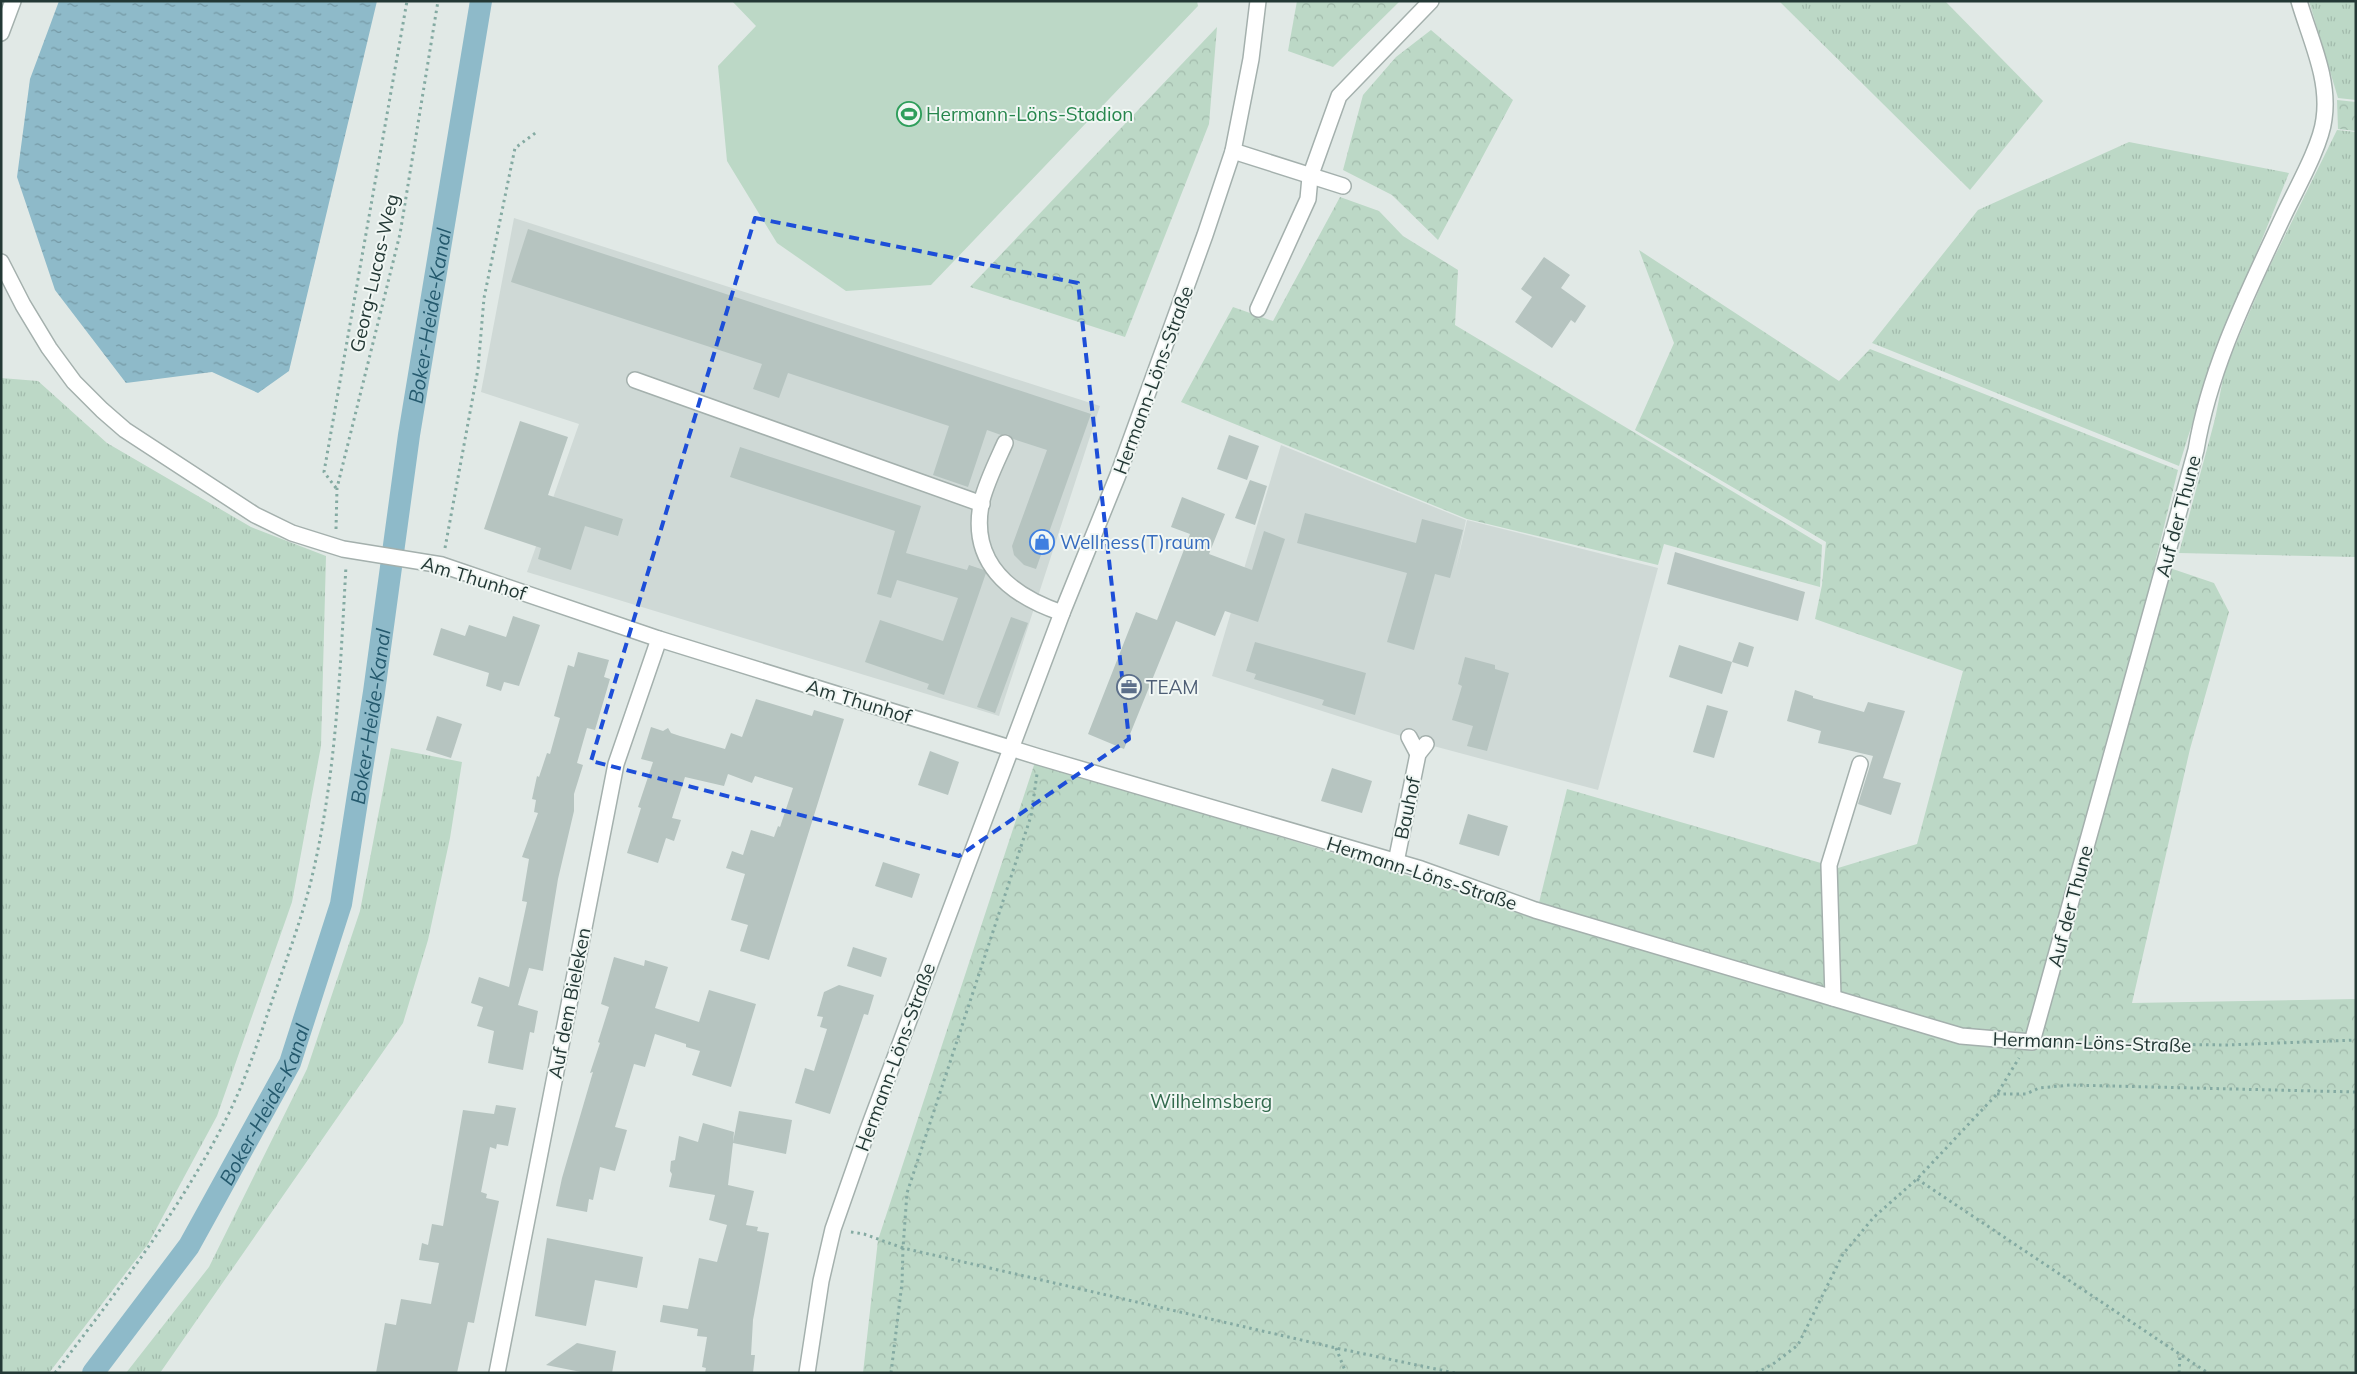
<svg xmlns="http://www.w3.org/2000/svg" width="2357" height="1374" viewBox="0 0 2357 1374" font-family="Mulish,sans-serif">
<style>
.built{fill:#cfd9d6}
.grass{fill:url(#grass-tufts)}
.forest{fill:url(#forest-crowns)}
.pitch{fill:#bcd8c6}
.water{fill:url(#water-ripples)}
.lines{fill:none;stroke-linecap:round;stroke-linejoin:round}
.canal{stroke:#8ebac9;stroke-width:22}
.building{fill:#b6c4c0}
.minor-casing{stroke:#a4b0ad;stroke-width:18}
.path{stroke:#84aaa2;stroke-width:3;stroke-dasharray:2.5 4;stroke-linecap:butt}
.minor{stroke:#fff;stroke-width:15}
.marked{fill:none;stroke:#1d4ed8;stroke-width:4;stroke-dasharray:10 6;stroke-linejoin:round}
.labels{text-anchor:middle;dominant-baseline:central;stroke-width:4;stroke-linejoin:round;paint-order:stroke}
.leisure-label{font-size:19px;fill:#27864d;stroke:#f1f7f4;text-anchor:start}
.street-label{font-size:19px;fill:#233835;stroke:#f1f7f4}
.shop-label{font-size:19px;fill:#366cbe;stroke:#f1f7f4;text-anchor:start}
.service-label{font-size:19px;fill:#4e5e75;stroke:#f1f7f4;text-anchor:start}
.park-label{font-size:19px;fill:#326a4d;stroke:#f1f7f4}
.water-label{font-size:20px;font-style:italic;fill:#24596d;stroke:#f1f7f4}
</style>
<defs>
<pattern id="grass-tufts" width="24" height="20" patternUnits="userSpaceOnUse" patternTransform="scale(1.25)"><rect width="24" height="20" fill="#bcd8c6"/><path d="M3 7l-1-3M5 7V3M7 7l1-3M15 17l-1-3M17 17v-4M19 17l1-3" fill="none" stroke="#a1baab"/></pattern>
<pattern id="forest-crowns" width="20" height="18" patternUnits="userSpaceOnUse" patternTransform="scale(1.25)"><rect width="20" height="18" fill="#bcd8c6"/><path d="M2 6a3 3 0 1 1 6 0M12 15a3 3 0 1 1 6 0" fill="none" stroke="#a1baab"/></pattern>
<pattern id="water-ripples" width="26" height="14" patternUnits="userSpaceOnUse" patternTransform="scale(1.25)"><rect width="26" height="14" fill="#8ebac9"/><path d="M2 4q2-2 4 0t4 0M15 11q2-2 4 0t4 0" fill="none" stroke="#7498a4"/></pattern>
</defs>
<rect width="100%" height="100%" fill="#e1e9e6"/>
<g class="built">
<polygon points="514,218 1100,406 999,716 527,572 579,424 481,392"/>
<polygon points="1281,445 1466,520 1455,572 1467,520 1658,568 1598,790 1426,744 1212,676"/>
</g>
<g class="grass">
<polygon points="1779,1 1945,1 2043,101 1970,190"/>
<polygon points="2309,1 2356,1 2356,100 2338,98"/>
<polygon points="2337,130 2356,132 2356,557 2179,553 2215,419 2225,369 2266,274"/>
<path d="M 2129,142 L 2289,173 C 2250,269 2209,366 2179,466 L 1872,343 L 1978,210 Z"/>
<polygon points="1,378 38,381 107,443 251,527 326,556 321,746 292,902 217,1116 148,1244 49,1373 1,1373"/>
<polygon points="391,748 462,762 450,838 428,940 403,1023 160,1373 126,1373 209,1267 307,1069 360,911"/>
</g>
<g class="forest">
<polygon points="1297,1 1400,1 1333,67 1288,51"/>
<polygon points="1217,27 1209,124 1125,337 970,287"/>
<polygon points="1431,30 1513,100 1438,240 1392,195 1343,170 1363,95 1396,57"/>
<polygon points="2337,100 2356,102 2356,131 2338,129"/>
<polygon points="1340,197 1379,211 1403,236 1458,270 1455,325 1822,545 1820,587 1664,544 1658,565 1467,519 1181,402 1233,307 1273,321"/>
<polygon points="1639,250 1839,381 1870,349 2178,470 2155,563 2214,583 2229,612 2190,749 2132,1003 2356,999 2356,1373 863,1373 878,1240 1035,762 1536,915 1567,789 1838,868 1917,844 1963,671 1815,619 1822,585 1826,542 1635,430 1674,343"/>
</g>
<polygon class="pitch" points="732,1 1197,1 1198,6 931,285 846,291 777,243 727,161 718,66 756,26"/>
<polygon class="water" points="59,1 377,1 289,371 258,393 212,372 126,383 55,290 17,177 30,79"/>
<g class="lines">
<path class="canal" id="s1" d="M 93,1373 L 189,1246 L 290,1063 L 341,904 L 374,692 L 409,435 L 481,1"/>
</g>
<g class="building">
<polygon points="528,229 1091,414 1036,569 1024,565 1014,555 1012,546 1047,450 1013,439 1008,434 1001,435 987,430 968,487 933,475 949,426 788,373 779,398 753,389 762,364 511,282"/>
<polygon points="1544,257 1570,275 1561,288 1586,306 1575,323 1571,320 1552,348 1515,322 1532,297 1521,289"/>
<polygon points="520,421 568,437 548,495 623,519 618,536 585,526 571,570 538,559 541,548 484,529"/>
<polygon points="1229,435 1259,446 1247,480 1217,469"/>
<polygon points="740,447 921,506 906,553 967,570 969,565 984,570 986,573 944,695 927,689 929,684 865,662 880,620 943,641 958,598 897,580 891,598 877,594 895,531 730,477"/>
<polygon points="1250,480 1267,486 1255,525 1235,518"/>
<polygon points="1182,497 1225,514 1209,554 1252,570 1264,531 1285,539 1258,622 1225,611 1215,636 1176,621 1124,749 1088,734 1136,612 1157,620 1190,534 1171,527"/>
<polygon points="1305,513 1416,543 1422,519 1463,530 1450,578 1435,574 1414,650 1387,642 1407,573 1297,543"/>
<polygon points="1675,552 1805,592 1798,621 1667,584"/>
<polygon points="513,616 540,625 519,686 504,682 501,691 486,686 489,673 433,655 441,628 465,636 469,625 506,637"/>
<polygon points="1011,617 1028,623 995,713 977,707"/>
<polygon points="1255,642 1366,673 1355,715 1322,705 1324,700 1254,679 1256,674 1246,671"/>
<polygon points="1739,642 1754,647 1748,667 1732,662"/>
<polygon points="1679,645 1732,662 1722,694 1669,677"/>
<polygon points="578,652 609,660 604,677 610,679 595,730 587,728 577,763 583,765 574,794 574,811 558,879 543,971 529,968 518,1005 538,1011 534,1033 530,1032 523,1070 488,1063 494,1031 477,1026 483,1007 471,1003 479,977 509,987 527,902 522,901 529,859 522,857 538,813 534,812 536,800 532,799 537,776 539,777 547,753 550,754 560,718 554,716 568,665 574,667"/>
<polygon points="1465,657 1495,665 1495,669 1509,673 1487,751 1467,746 1473,726 1452,720 1462,686 1458,684"/>
<polygon points="1795,690 1813,696 1813,698 1864,712 1868,702 1905,711 1883,778 1901,783 1891,815 1858,804 1873,756 1818,743 1821,731 1787,721"/>
<polygon points="756,699 812,716 814,710 844,719 769,960 740,951 748,925 731,920 745,874 726,868 732,851 743,855 751,830 774,837 778,826 780,827 793,788 755,776 752,783 728,774 724,786 685,777 672,818 681,820 674,841 666,838 658,863 627,853 641,808 638,807 653,762 641,759 651,727 663,731 668,728 671,733 680,736 725,749 731,733 742,737"/>
<polygon points="1707,705 1728,711 1714,758 1693,752"/>
<polygon points="437,716 462,724 451,758 426,750"/>
<polygon points="930,751 959,762 948,795 918,785"/>
<polygon points="1332,768 1372,781 1362,813 1321,801"/>
<polygon points="1468,814 1508,826 1499,856 1459,844"/>
<polygon points="883,862 920,874 912,898 875,886"/>
<polygon points="853,947 887,958 881,977 847,966"/>
<polygon points="614,957 644,966 645,960 668,967 655,1008 699,1022 709,990 756,1004 731,1087 692,1075 700,1051 686,1047 686,1044 655,1034 645,1067 634,1064 615,1127 627,1130 615,1171 600,1167 593,1200 589,1199 587,1212 556,1206 562,1178 593,1072 590,1073 600,1043 598,1042 609,1007 601,1004"/>
<polygon points="839,985 874,995 868,1015 864,1014 830,1114 795,1103 805,1068 814,1071 827,1029 820,1027 823,1017 817,1016 824,992"/>
<polygon points="496,1105 516,1108 508,1146 497,1144 496,1149 490,1147 481,1192 487,1194 486,1198 499,1201 474,1323 468,1322 457,1373 376,1373 385,1323 396,1325 401,1299 431,1304 439,1263 419,1260 422,1243 428,1245 432,1224 443,1226 463,1110 494,1114"/>
<polygon points="739,1111 792,1120 786,1154 733,1143 728,1185 754,1191 746,1225 758,1227 757,1231 769,1233 753,1320 751,1355 755,1355 753,1373 705,1373 706,1368 702,1367 707,1337 697,1336 698,1329 660,1322 663,1305 688,1309 699,1258 717,1262 727,1225 709,1220 715,1195 669,1187 672,1174 670,1171 671,1161 675,1160 679,1136 698,1142 703,1123 734,1132 733,1142"/>
<polygon points="547,1238 643,1257 637,1288 595,1280 586,1326 535,1316"/>
<polygon points="577,1343 616,1351 612,1373 586,1373 546,1365"/>
</g>
<g class="lines">
<defs>
<g id="minor">
<polyline points="1,33 13,1"/>
<polyline points="1233,151 1343,186"/>
<path d="M 1,262 L 23,305 L 49,348 L 74,382 L 102,410 L 125,430 L 255,515 L 292,533 L 343,549 L 442,565 L 659,639 L 1039,757 L 1421,869 L 1535,910 L 1833,998 L 1961,1036 L 2032,1042 L 2196,450 C 2210,367 2248,292 2283,217 C 2295,191 2321,146 2324,119 C 2330,79 2310,39 2299,1"/>
<polyline points="1258,309 1308,199 1310,177 1339,96 1431,1"/>
<polyline points="635,380 982,504"/>
<path d="M 1005,443 C 997,461 987,481 982,500 C 968,562 1009,595 1062,613"/>
<polyline points="1409,737 1418,754"/>
<polyline points="1396,862 1418,754 1426,744"/>
<polyline points="1833,998 1829,865 1860,764"/>
<polyline points="497,1373 616,764 659,639"/>
<polyline points="807,1373 821,1281 833,1229 867,1132 1062,613 1118,475 1205,235 1233,151 1251,59 1258,1"/>
</g>
</defs>
<use href="#minor" class="minor-casing"/>
<g class="path">
<polyline points="336,488 324,472 407,1"/>
<polyline points="336,529 337,488 400,234 438,1"/>
<polyline points="445,548 478,369 484,298 515,148 538,131"/>
<polyline points="2050,1043 2227,1045 2356,1040"/>
<polyline points="1997,1094 2026,1094 2039,1088 2070,1085 2356,1092"/>
<polyline points="1917,1179 2208,1373"/>
<polyline points="851,1232 864,1234 903,1248 907,1193 1031,816 1037,774"/>
<polyline points="1336,1348 1346,1373"/>
<path d="M 55,1373 C 119,1289 184,1205 231,1109 C 248,1073 260,1036 273,998 C 286,961 300,923 310,885 C 336,780 340,673 346,566"/>
<polyline points="891,1373 902,1283 903,1248 1336,1348 1455,1373"/>
<polyline points="1756,1373 1773,1364 1798,1345 1843,1254 1874,1217 1917,1179 1997,1094 2019,1058"/>
<polyline points="2179,1373 2180,1355"/>
</g>
<use href="#minor" class="minor"/>
</g>
<path class="marked" d="M 755,218 L 1078,283 L 1129,739 L 959,856 L 591,761 Z"/>
<defs>
<symbol id="stadium-ring" viewBox="-11 -11 22 22"><circle r="9.5" fill="#f1f7f4" stroke="#2e9e5b" stroke-width="1.5"/><path d="M0-5a6.5 5 0 1 0 0 10a6.5 5 0 1 0 0-10ZM-3.5-1.8h7v3.6h-7Z" fill="#2e9e5b"/></symbol>
<symbol id="shop-ring" viewBox="-11 -11 22 22"><circle r="9.5" fill="#f1f7f4" stroke="#3f7fe0" stroke-width="1.5"/><path d="M-5-2.5h2.3a2.7 3.5 0 0 1 5.4 0H5L5.5 6h-11ZM-1.5-2.5h3a1.5 2.3 0 0 0-3 0Z" fill="#3f7fe0"/></symbol>
<symbol id="office-ring" viewBox="-11 -11 22 22"><circle r="9.5" fill="#f1f7f4" stroke="#5c6f8a" stroke-width="1.5"/><path d="M-6-3h4V-5.5h4V-3h4V5H-6ZM-1-4.5V-3h2v-1.5ZM-6 0V1H6V0Z" fill="#5c6f8a"/></symbol>
</defs>
<g fill-rule="evenodd">
<use href="#stadium-ring" x="895" y="100" width="28" height="28"/>
<use href="#shop-ring" x="1028" y="528" width="28" height="28"/>
<use href="#office-ring" x="1115" y="673" width="28" height="28"/>
</g>
<g class="labels">
<g class="leisure-label">
<text x="926" y="114">Hermann-Löns-Stadion</text>
</g>
<g class="street-label">
<text transform="translate(374 273) rotate(-77)">Georg-Lucas-Weg</text>
<text transform="translate(1153 380) rotate(-70)">Hermann-Löns-Straße</text>
<text transform="translate(2178 516) rotate(-75)">Auf der Thune</text>
<text transform="translate(474 578) rotate(17)">Am Thunhof</text>
<text transform="translate(859 701) rotate(17)">Am Thunhof</text>
<text transform="translate(1407 808) rotate(-78)">Bauhof</text>
<text transform="translate(1422 873) rotate(18)">Hermann-Löns-Straße</text>
<text transform="translate(2070 906) rotate(-75)">Auf der Thune</text>
<text transform="translate(569 1003) rotate(-79)">Auf dem Bieleken</text>
<text transform="translate(2092 1042) rotate(2)">Hermann-Löns-Straße</text>
<text transform="translate(895 1057) rotate(-70)">Hermann-Löns-Straße</text>
</g>
<g class="shop-label">
<text x="1060" y="542">Wellness(T)raum</text>
</g>
<g class="service-label">
<text x="1146" y="687">TEAM</text>
</g>
<g class="park-label">
<text x="1211" y="1101">Wilhelmsberg</text>
</g>
<g class="water-label">
<text stroke="none"><textPath href="#s1" startOffset="1130">Boker-Heide-Kanal</textPath></text>
<text stroke="none"><textPath href="#s1" startOffset="725">Boker-Heide-Kanal</textPath></text>
<text stroke="none"><textPath href="#s1" startOffset="320">Boker-Heide-Kanal</textPath></text>
</g>
</g>
<rect width="2357" height="1374" fill="none" stroke="#233835" stroke-width="5"/>
</svg>
